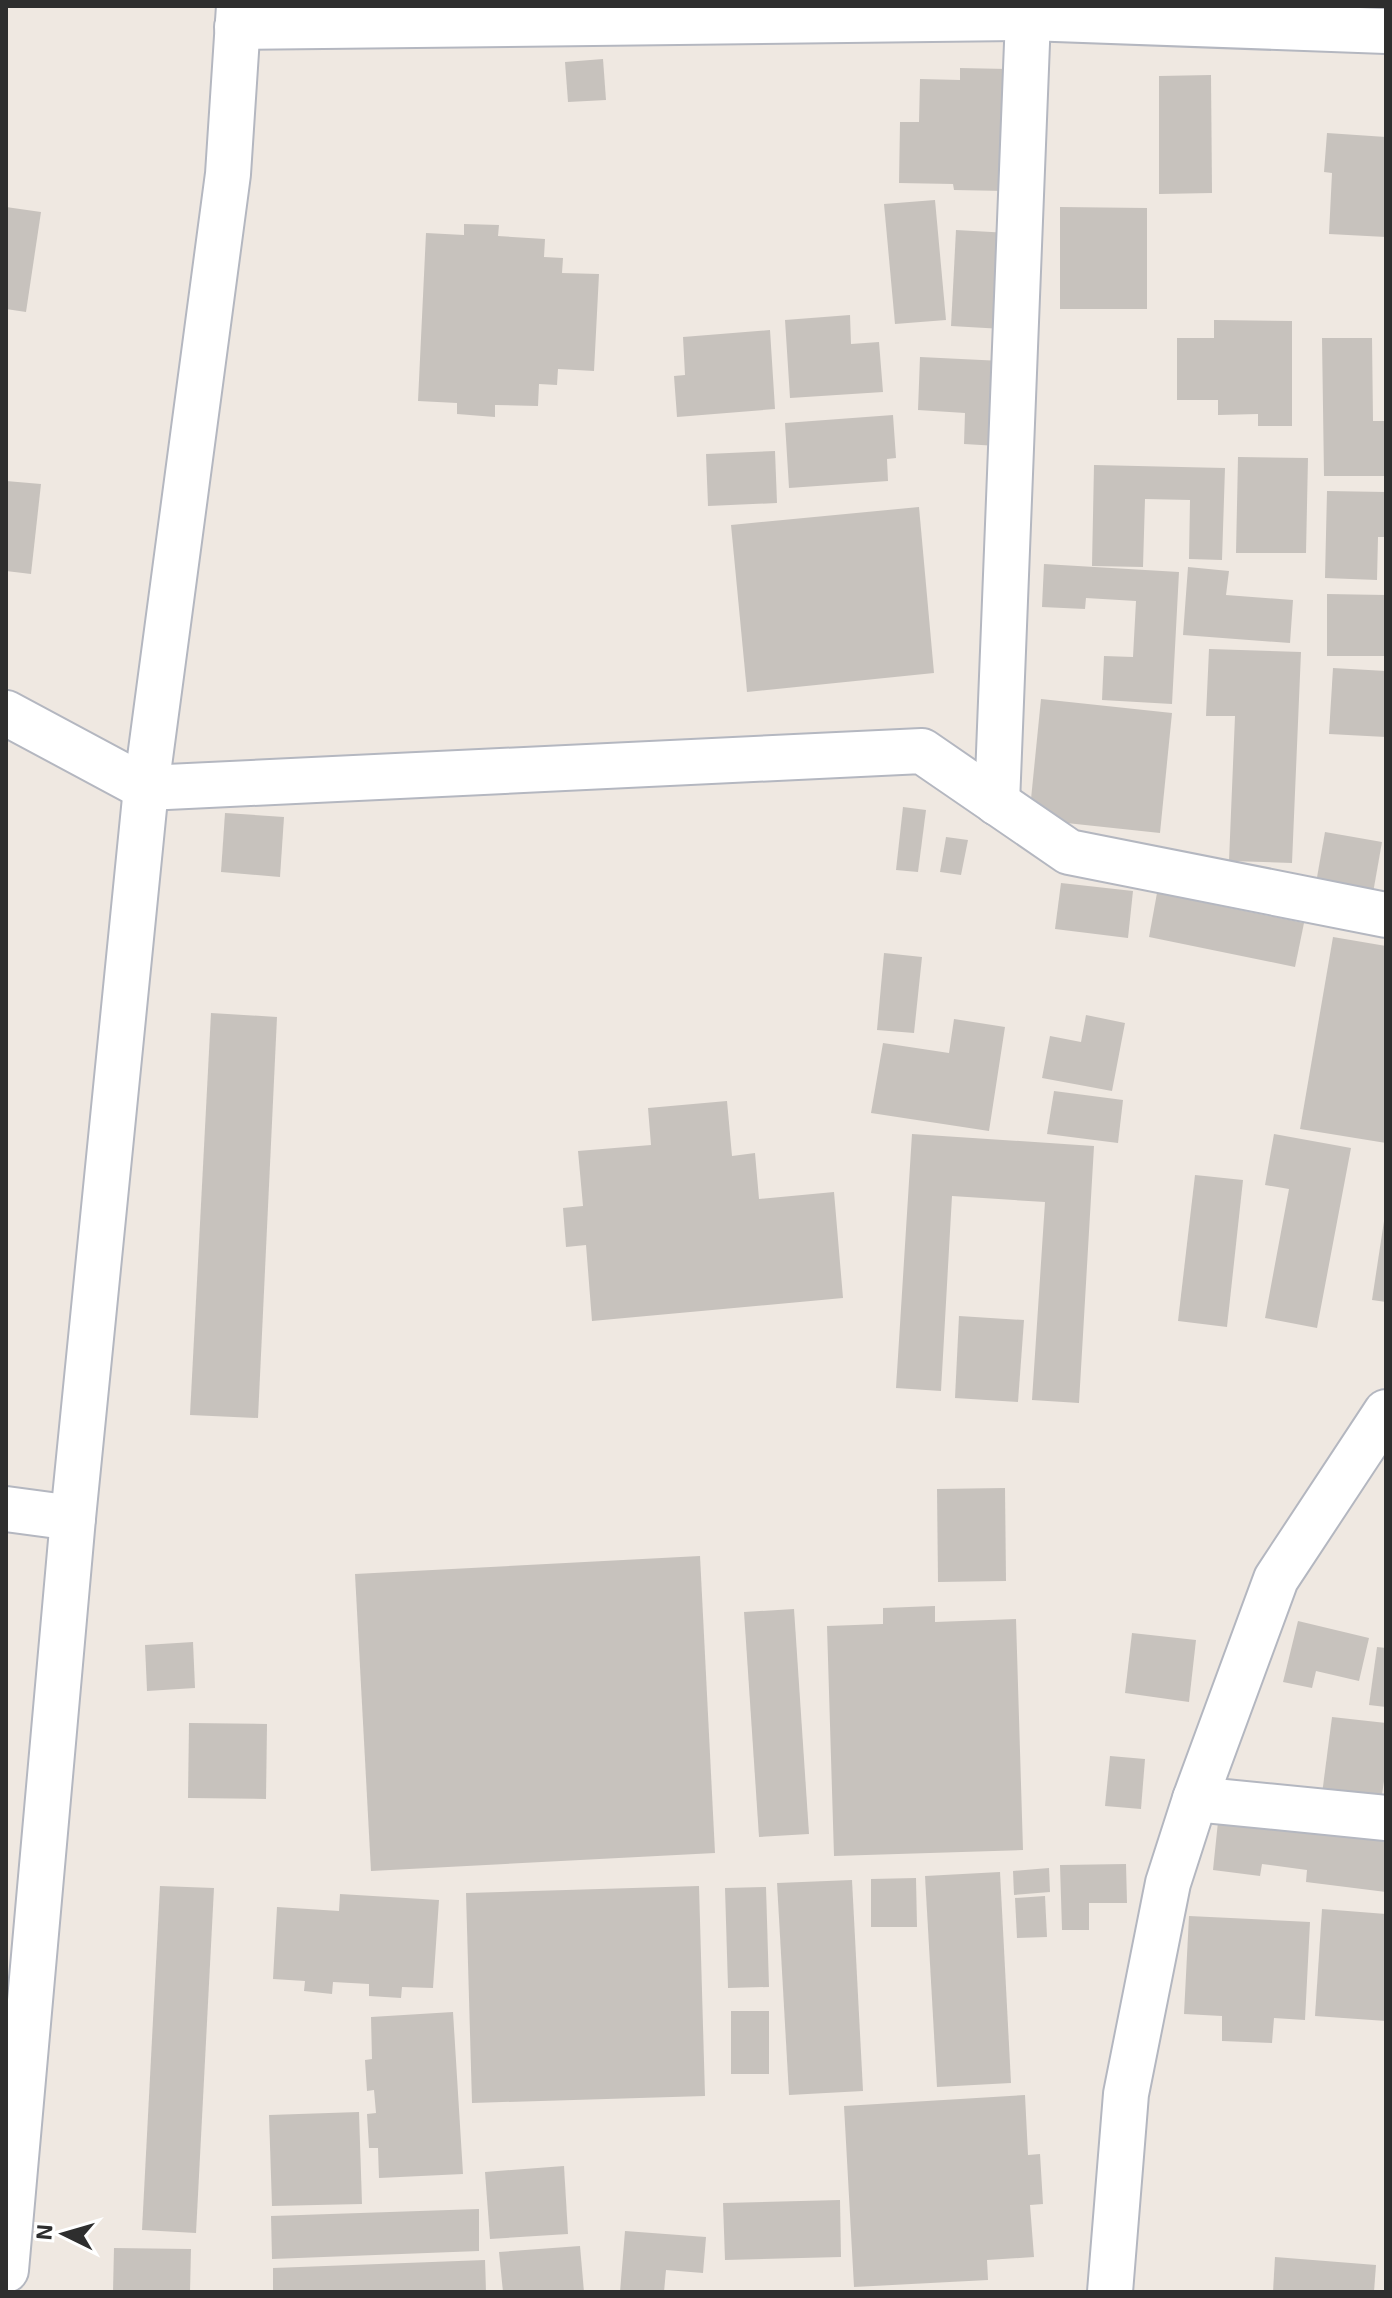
<svg xmlns="http://www.w3.org/2000/svg" width="1392" height="2298" viewBox="0 0 1392 2298" font-family="'Exo 2',sans-serif">
<style>
.building{fill:#c7c2bd}
.lines{fill:none;stroke-linecap:round;stroke-linejoin:round}
.minor-casing{stroke:#b4b7c0;stroke-width:48}
.minor{stroke:#fff;stroke-width:44}
</style>
<rect width="100%" height="100%" fill="#efe8e1"/>
<g class="building">
<polygon points="603,59 606,100 568,102 565,62"/>
<polygon points="960,68 1008,69 1006,191 954,190 953,184 899,183 900,122 919,122 920,79 960,80"/>
<polygon points="1211,75 1212,193 1159,194 1159,76"/>
<polygon points="1327,133 1386,137 1386,237 1329,234 1332,173 1324,172"/>
<polygon points="935,200 946,320 895,324 884,204"/>
<polygon points="6,207 41,212 26,312 6,309"/>
<polygon points="1060,207 1147,208 1147,309 1060,309"/>
<polygon points="464,224 499,225 498,236 545,239 544,257 563,258 562,273 599,274 594,371 558,369 557,385 539,384 538,406 495,405 495,417 457,414 457,403 418,401 426,233 464,235"/>
<polygon points="956,230 1009,233 1003,329 951,326"/>
<polygon points="850,315 851,344 879,342 883,392 790,398 785,320"/>
<polygon points="1214,320 1292,321 1292,426 1258,426 1258,414 1218,415 1218,400 1177,400 1177,338 1214,338"/>
<polygon points="770,330 775,409 677,417 674,376 685,375 683,337"/>
<polygon points="1322,338 1372,338 1373,421 1386,421 1386,476 1324,476"/>
<polygon points="920,357 1002,361 998,446 964,444 965,413 918,410"/>
<polygon points="893,415 896,458 887,459 888,481 789,488 785,423"/>
<polygon points="775,451 777,503 708,506 706,454"/>
<polygon points="1238,457 1308,458 1306,553 1236,553"/>
<polygon points="1094,465 1225,468 1222,560 1189,559 1190,500 1145,499 1143,567 1092,566"/>
<polygon points="6,481 41,484 31,574 6,571"/>
<polygon points="1327,491 1386,492 1386,537 1378,537 1377,580 1325,578"/>
<polygon points="919,507 934,673 747,692 731,525"/>
<polygon points="1044,564 1179,572 1172,704 1102,700 1104,656 1133,657 1136,601 1086,598 1085,609 1042,607"/>
<polygon points="1188,567 1229,571 1226,595 1293,600 1290,643 1183,635"/>
<polygon points="1327,594 1386,595 1386,656 1327,656"/>
<polygon points="1209,649 1301,652 1292,863 1229,861 1235,716 1206,716"/>
<polygon points="1333,668 1386,671 1386,737 1329,734"/>
<polygon points="1041,699 1172,713 1160,833 1029,819"/>
<polygon points="903,807 926,810 918,872 896,870"/>
<polygon points="225,813 284,817 280,877 221,872"/>
<polygon points="1325,832 1382,842 1373,893 1316,883"/>
<polygon points="946,837 968,840 961,875 940,872"/>
<polygon points="1061,883 1133,891 1128,938 1055,929"/>
<polygon points="1157,893 1304,923 1295,967 1149,937"/>
<polygon points="1333,937 1386,946 1386,1143 1300,1129"/>
<polygon points="884,953 922,957 914,1033 877,1030"/>
<polygon points="211,1013 277,1017 258,1418 190,1415"/>
<polygon points="1086,1015 1125,1023 1112,1091 1042,1078 1050,1036 1081,1042"/>
<polygon points="954,1019 1005,1027 989,1131 871,1113 883,1043 949,1053"/>
<polygon points="1054,1091 1123,1100 1118,1143 1047,1134"/>
<polygon points="727,1101 732,1156 755,1153 759,1199 834,1192 843,1298 592,1321 586,1245 566,1247 563,1208 583,1206 578,1151 651,1145 648,1108"/>
<polygon points="912,1134 1094,1146 1079,1403 1032,1400 1045,1202 952,1196 941,1391 896,1388"/>
<polygon points="1274,1134 1351,1148 1317,1328 1265,1318 1289,1189 1265,1185"/>
<polygon points="1195,1175 1243,1180 1227,1327 1178,1321"/>
<polygon points="1384,1221 1386,1221 1386,1302 1372,1300"/>
<polygon points="959,1316 1024,1320 1018,1402 955,1398"/>
<polygon points="1005,1488 1006,1581 938,1582 937,1489"/>
<polygon points="700,1556 715,1853 371,1871 355,1574"/>
<polygon points="935,1606 935,1622 1016,1619 1023,1850 834,1856 827,1626 883,1624 883,1608"/>
<polygon points="794,1609 809,1834 759,1837 744,1612"/>
<polygon points="1298,1621 1369,1638 1359,1681 1316,1671 1312,1688 1283,1682"/>
<polygon points="1132,1633 1196,1640 1189,1702 1125,1693"/>
<polygon points="193,1642 195,1688 147,1691 145,1645"/>
<polygon points="1377,1647 1386,1648 1386,1707 1369,1705"/>
<polygon points="1332,1717 1386,1723 1386,1768 1381,1801 1322,1794"/>
<polygon points="189,1723 267,1724 266,1799 188,1798"/>
<polygon points="1110,1756 1145,1759 1141,1809 1105,1806"/>
<polygon points="1219,1812 1386,1833 1386,1892 1306,1882 1307,1870 1262,1864 1260,1876 1213,1870"/>
<polygon points="1126,1864 1127,1903 1089,1903 1089,1930 1062,1930 1060,1865"/>
<polygon points="1049,1868 1050,1892 1014,1895 1013,1871"/>
<polygon points="1000,1872 1011,2083 937,2087 925,1876"/>
<polygon points="916,1878 917,1927 871,1927 871,1879"/>
<polygon points="852,1880 863,2091 789,2095 777,1883"/>
<polygon points="160,1886 214,1888 196,2233 142,2230"/>
<polygon points="699,1886 705,2096 472,2103 466,1893"/>
<polygon points="766,1887 769,1987 728,1988 725,1888"/>
<polygon points="340,1894 439,1900 433,1988 402,1987 401,1998 369,1996 369,1984 333,1982 332,1994 304,1991 305,1981 273,1979 277,1907 339,1911"/>
<polygon points="1045,1896 1047,1937 1017,1938 1015,1898"/>
<polygon points="1322,1909 1386,1914 1386,2021 1315,2016"/>
<polygon points="1189,1916 1310,1922 1305,2020 1274,2018 1272,2043 1222,2041 1222,2016 1184,2014"/>
<rect x="731" y="2011" width="38" height="63"/>
<polygon points="453,2012 463,2174 379,2178 378,2148 369,2148 367,2114 376,2113 374,2090 367,2091 365,2060 372,2059 371,2017"/>
<polygon points="1025,2095 1028,2155 1040,2154 1043,2204 1030,2205 1034,2257 987,2260 988,2280 854,2287 844,2106"/>
<polygon points="359,2112 362,2204 272,2206 269,2115"/>
<polygon points="564,2166 568,2234 490,2239 485,2172"/>
<polygon points="840,2200 841,2257 725,2260 723,2203"/>
<polygon points="479,2209 479,2251 272,2259 271,2216"/>
<polygon points="625,2231 706,2237 703,2273 666,2270 664,2292 620,2292"/>
<polygon points="580,2246 584,2292 503,2292 499,2252"/>
<polygon points="114,2248 191,2249 190,2292 113,2292"/>
<polygon points="1275,2257 1376,2265 1374,2292 1273,2292"/>
<polygon points="485,2260 486,2292 273,2292 273,2268"/>
</g>
<g class="lines">
<defs>
<g id="minor">
<polyline points="237,27 1028,18 1386,31"/>
<polyline points="6,713 146,788 922,751 1069,852 1386,915"/>
<polyline points="997,803 1028,18"/>
<polyline points="6,1509 73,1518"/>
<polyline points="1195,1799 1386,1818"/>
<polyline points="6,2270 73,1518 146,788 228,174 239,6"/>
<polyline points="1110,2292 1126,2094 1168,1883 1195,1799 1276,1579 1386,1412"/>
</g>
</defs>
<use href="#minor" class="minor-casing"/>
<use href="#minor" class="minor"/>
</g>
<rect width="1392" height="2298" fill="none" stroke="#2e2e2e" stroke-width="16"/>
<g transform="translate(64 2234) rotate(275)" stroke="#ffffff" stroke-width="6" paint-order="stroke">
<path d="M0-6L14 30L0 20L-14 30Z" fill="#2e2e2e"/>
<text y="-12" font-size="22" font-weight="bold" text-anchor="middle" fill="#2e2e2e">N</text>
</g>
</svg>
